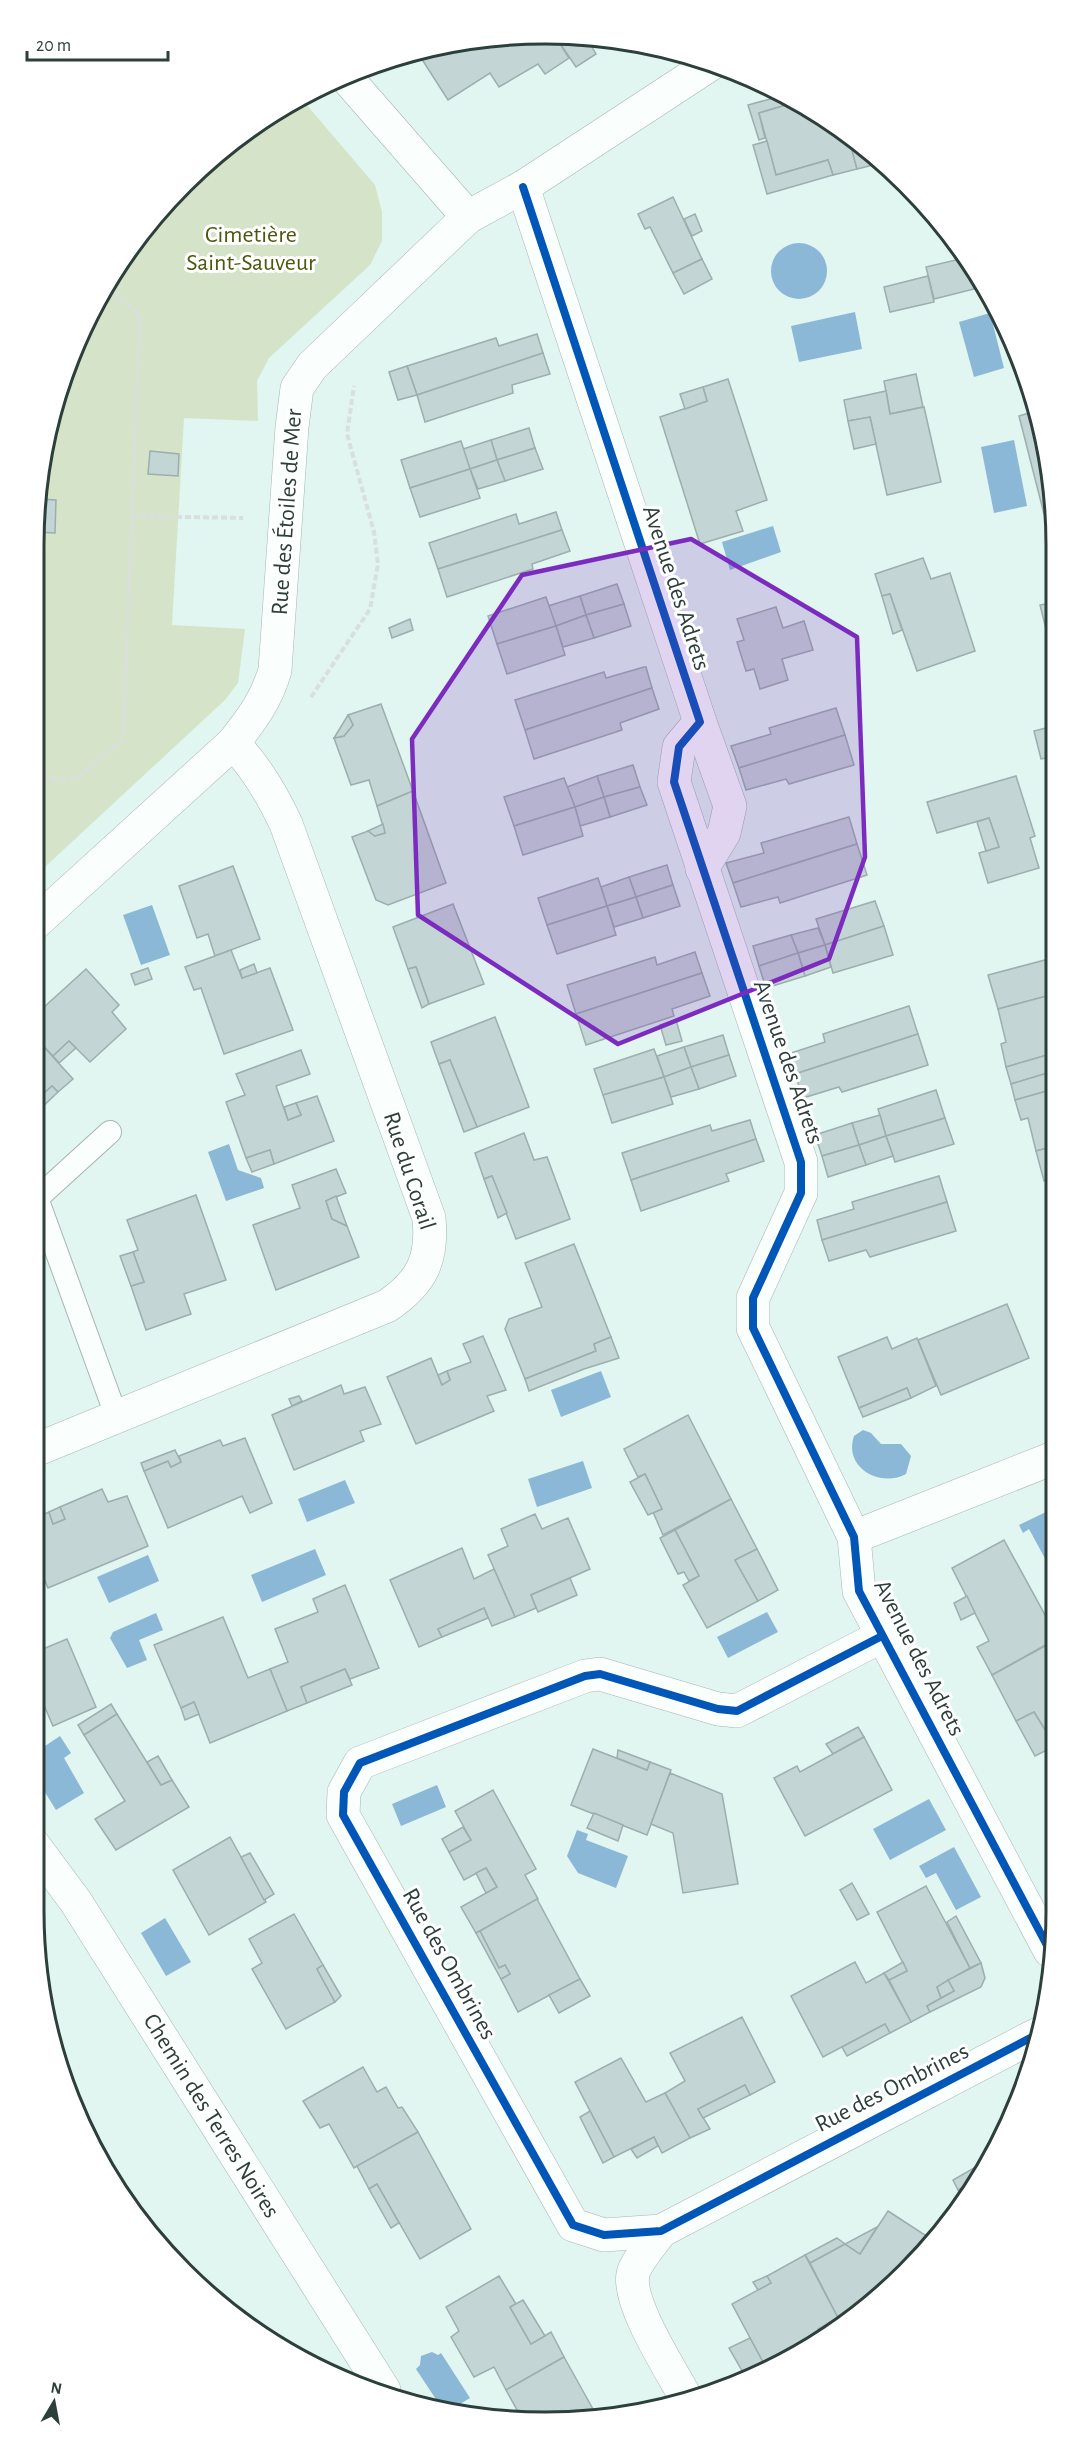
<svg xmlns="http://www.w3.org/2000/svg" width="1090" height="2456" viewBox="0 0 1090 2456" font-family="'Alegreya Sans',sans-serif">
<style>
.green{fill:#d5e4c8}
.water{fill:#8bb8d6}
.building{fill:#c3d5d5;stroke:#9caead;stroke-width:1.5}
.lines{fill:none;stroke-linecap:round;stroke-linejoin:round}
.lane-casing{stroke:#a5b6b3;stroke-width:24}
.street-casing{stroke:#a5b6b3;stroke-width:34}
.secondary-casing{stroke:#a5b6b3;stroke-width:34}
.path{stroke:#d8dfdd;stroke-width:4;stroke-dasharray:6 3;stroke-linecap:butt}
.lane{stroke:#fafefd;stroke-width:22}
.street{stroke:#fafefd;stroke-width:33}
.secondary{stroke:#fafefd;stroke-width:33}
.cycleway-casing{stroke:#fff;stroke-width:11}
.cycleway{stroke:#0057b8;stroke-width:8}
.marked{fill:#7b2cbf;fill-opacity:0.2;stroke:#7b2cbf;stroke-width:4.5;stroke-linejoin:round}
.labels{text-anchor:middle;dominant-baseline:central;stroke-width:6;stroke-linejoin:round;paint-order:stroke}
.park-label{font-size:24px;fill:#4c580d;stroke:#fff}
.street-label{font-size:24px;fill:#2d3f3b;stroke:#fff}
.rim{fill:none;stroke:#2d3f3b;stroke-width:3}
</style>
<rect width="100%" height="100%" fill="#e1f5f1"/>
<polygon class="green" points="300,97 375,185 382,212 382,241 370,265 269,358 257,381 258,421 184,418 172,625 245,629 238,683 225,700 33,878 33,545 60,380 102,289 160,207 234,139"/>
<g class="water">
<circle cx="799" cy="271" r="28"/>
<polygon points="855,312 862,349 799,362 791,326"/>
<polygon points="990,313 1004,368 974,377 959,322"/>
<polygon points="1014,440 1027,506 994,513 981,447"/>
<polygon points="773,526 781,552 730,570 722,542"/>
<polygon points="152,905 170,955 141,965 123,915"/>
<polygon points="229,1144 238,1170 261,1178 264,1188 226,1201 208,1152"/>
<polygon points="601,1371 611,1397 561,1417 551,1390"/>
<path d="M 863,1430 L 871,1433 L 881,1444 L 901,1444 L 911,1456 L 906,1474 C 881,1488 843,1468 854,1436 Z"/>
<polygon points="583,1461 592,1488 537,1507 528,1479"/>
<polygon points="345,1480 355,1503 307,1522 298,1499"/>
<polygon points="1048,1511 1056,1526 1056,1574 1054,1575 1029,1529 1023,1533 1019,1525"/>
<polygon points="315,1549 326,1575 262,1602 251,1575"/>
<polygon points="148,1555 159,1581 109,1603 97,1577"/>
<polygon points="767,1612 778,1632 728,1658 717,1637"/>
<polygon points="156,1613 163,1630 139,1640 147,1660 127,1668 110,1638 113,1632"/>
<polygon points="60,1736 71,1753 64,1758 84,1793 56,1810 33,1773 33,1754"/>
<polygon points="437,1785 446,1807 401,1826 392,1804"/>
<polygon points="929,1799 946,1830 890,1860 873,1829"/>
<polygon points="577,1830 588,1834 586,1840 628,1856 616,1888 578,1873 567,1856"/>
<polygon points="954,1847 981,1897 956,1910 936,1873 926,1878 919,1866"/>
<polygon points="165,1918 191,1962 166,1976 141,1933"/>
<polygon points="432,2352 438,2355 441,2353 470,2398 445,2413 416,2369 420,2365 421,2356"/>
</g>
<g class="building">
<polygon points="512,34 555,36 569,58 545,74 538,64 499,87 490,73 448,100 416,50"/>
<polygon points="555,36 607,37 592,47 596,54 576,67"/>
<polygon points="781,96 784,97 786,105 759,113 765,138 759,140 748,105"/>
<polygon points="784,97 830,119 848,135 857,169 833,175 828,160 776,175 759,113 786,105"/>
<polygon points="848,135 876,160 877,164 857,169"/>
<polygon points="767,141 776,175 828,160 833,175 767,194 753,145"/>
<polygon points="673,197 702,259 673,273 650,227 645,229 638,214"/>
<polygon points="695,214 702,231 692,236 684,219"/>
<polygon points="964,258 969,266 974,289 934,299 926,267"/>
<polygon points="702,259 712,279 684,294 673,273"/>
<polygon points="928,276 934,302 890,312 884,287"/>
<polygon points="537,334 543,353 417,395 407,366 496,338 499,346"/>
<polygon points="543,353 550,374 512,385 513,393 425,422 417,395"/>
<polygon points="407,366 417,395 398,400 389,372"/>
<polygon points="916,374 923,407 890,414 884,381"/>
<polygon points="728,379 767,500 736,511 743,531 700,544 660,417 707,401 703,387"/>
<polygon points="703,387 707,401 685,409 680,394"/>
<polygon points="886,391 890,414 924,407 941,482 887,495 870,417 848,421 844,400"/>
<polygon points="1032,412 1053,478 1053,512 1044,514 1019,416"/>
<polygon points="870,417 876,444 854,449 848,421"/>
<polygon points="529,428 535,448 497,460 491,440"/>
<polygon points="491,440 497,460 470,469 463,449"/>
<polygon points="461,441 470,469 410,488 401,460"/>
<polygon points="535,448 543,469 505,481 497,460"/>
<polygon points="150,451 179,454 178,476 148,474"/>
<polygon points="497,460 505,481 478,489 470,469"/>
<polygon points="470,469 480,498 420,517 410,488"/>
<polygon points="41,499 56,500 55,533 35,532"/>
<polygon points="556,512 562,530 438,569 429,543 516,514 519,524"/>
<polygon points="562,530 570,551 532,564 533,569 447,597 438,569"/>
<polygon points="923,558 931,579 950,573 975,651 917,671 890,594 882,596 875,574"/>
<polygon points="617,584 624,604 586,615 580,596"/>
<polygon points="890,594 902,630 893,634 882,596"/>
<polygon points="580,596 586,615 556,626 548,606"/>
<polygon points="546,597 556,626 497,644 488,616"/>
<polygon points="1051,603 1053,640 1049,641 1040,605"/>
<polygon points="624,604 631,626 594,638 586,615"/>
<polygon points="776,607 783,628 804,621 813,650 782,659 788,680 760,689 754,669 746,671 737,642 744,640 737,619"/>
<polygon points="586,615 594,638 563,647 556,626"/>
<polygon points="410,619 413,630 392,638 389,628"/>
<polygon points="556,626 565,655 507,674 497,644"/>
<polygon points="644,667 646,667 652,688 525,730 515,700 604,672 606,678"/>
<polygon points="652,688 659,709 620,723 622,730 534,759 525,730"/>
<polygon points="381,704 413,791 377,806 369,780 351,785 334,738 344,736 353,725 348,715"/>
<polygon points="836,708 845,735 739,768 731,746 771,734 769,728"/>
<polygon points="348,715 353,725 344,736 334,738"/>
<polygon points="1046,728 1053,757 1041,759 1034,731"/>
<polygon points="845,735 854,765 789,784 786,779 746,790 739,768"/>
<polygon points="633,765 640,787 604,797 597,776"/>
<polygon points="597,776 604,797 575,807 567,787"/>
<polygon points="1016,776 1035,836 1030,838 1039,868 988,883 979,853 999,847 989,818 937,833 927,802"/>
<polygon points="564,778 575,807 514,826 504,797"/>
<polygon points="640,787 647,805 610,817 604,797"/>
<polygon points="413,791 446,883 388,905 376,900 352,837 368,831 375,836 385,833 377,806"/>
<polygon points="604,797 610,817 580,826 575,807"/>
<polygon points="575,807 583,836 523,855 514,826"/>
<polygon points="849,817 857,844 733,883 726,863 764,853 761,843"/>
<polygon points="989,818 999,847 986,851 977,822"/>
<polygon points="383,824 385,833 375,836 368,831"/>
<polygon points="857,844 867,875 780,903 778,897 741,907 733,883"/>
<polygon points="667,865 673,885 636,897 629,877"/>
<polygon points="233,866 260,939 215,956 208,934 197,938 179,886"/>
<polygon points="629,877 636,897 607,906 601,887"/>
<polygon points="598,878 607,906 547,925 538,898"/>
<polygon points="673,885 680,906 643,918 636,897"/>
<polygon points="636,897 643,918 614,927 607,906"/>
<polygon points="875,901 884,926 825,945 816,919"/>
<polygon points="453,904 484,984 429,1004 416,967 408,969 393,927"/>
<polygon points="607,906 616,935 557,954 547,925"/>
<polygon points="884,926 893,955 833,973 825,945"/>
<polygon points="818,928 825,945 798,953 791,935"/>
<polygon points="791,935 798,953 759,966 753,946"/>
<polygon points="825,945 831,967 805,976 798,953"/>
<polygon points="231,950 242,978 270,968 293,1030 224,1054 201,988 194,990 185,967"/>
<polygon points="695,952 702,973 576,1014 567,985 655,957 657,965"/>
<polygon points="798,953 805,976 766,988 759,966"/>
<polygon points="1045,960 1054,994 998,1009 988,975"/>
<polygon points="254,964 257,973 242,978 240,970"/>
<polygon points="416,967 429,1004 422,1008 408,969"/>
<polygon points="148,968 152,979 135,985 131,974"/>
<polygon points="86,969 119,1005 112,1012 126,1029 90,1062 69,1041 53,1056 33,1035 33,1017"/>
<polygon points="702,973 710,996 672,1009 674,1016 586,1045 576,1014"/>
<polygon points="1054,994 1054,1029 1048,1030 1054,1053 1006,1067 1001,1044 1006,1042 998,1009"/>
<polygon points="909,1006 918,1034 795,1074 788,1054 825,1042 823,1034"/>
<polygon points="495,1017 529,1107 477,1127 450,1060 439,1064 431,1042"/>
<polygon points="676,1020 682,1041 666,1045 660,1025"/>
<polygon points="918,1034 928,1065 842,1092 839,1087 803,1098 795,1074"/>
<polygon points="33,1035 73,1079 58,1092 52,1086 33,1103"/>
<polygon points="723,1035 729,1055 691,1067 684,1047"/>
<polygon points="69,1041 76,1048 59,1063 53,1056"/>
<polygon points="684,1047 691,1067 664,1077 657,1056"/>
<polygon points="654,1049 664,1077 603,1095 594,1069"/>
<polygon points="301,1050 310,1074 276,1086 288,1120 301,1115 296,1103 317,1096 334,1141 274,1164 270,1150 246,1158 226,1102 245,1095 236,1074"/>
<polygon points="1054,1053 1054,1071 1011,1084 1006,1067"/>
<polygon points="729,1055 736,1076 699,1089 691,1067"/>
<polygon points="450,1060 477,1127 464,1132 439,1064"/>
<polygon points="691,1067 699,1089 671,1097 664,1077"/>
<polygon points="1054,1071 1054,1089 1015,1100 1011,1084"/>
<polygon points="664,1077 673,1104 612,1123 603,1095"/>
<polygon points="52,1086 58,1092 38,1111 33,1103"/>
<polygon points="1054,1089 1055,1146 1036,1151 1028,1118 1021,1120 1015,1100"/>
<polygon points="936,1090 945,1118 886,1136 878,1109"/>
<polygon points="296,1103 301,1115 288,1120 284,1107"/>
<polygon points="880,1115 886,1136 859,1145 852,1123"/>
<polygon points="945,1118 954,1144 895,1162 886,1136"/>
<polygon points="750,1120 756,1139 631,1180 622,1153 710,1125 712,1131"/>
<polygon points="852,1123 859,1145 822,1156 815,1135"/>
<polygon points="524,1133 534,1160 547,1157 570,1219 516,1239 492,1176 484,1179 475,1153"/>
<polygon points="886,1136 893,1156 866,1165 859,1145"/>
<polygon points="756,1139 764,1161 726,1174 729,1181 641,1211 631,1180"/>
<polygon points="859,1145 866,1165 828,1177 822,1156"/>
<polygon points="1055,1146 1055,1179 1044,1181 1036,1151"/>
<polygon points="270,1150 274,1164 252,1172 246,1158"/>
<polygon points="336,1169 346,1193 326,1201 332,1219 347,1226 359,1257 276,1290 253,1225 300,1208 292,1185"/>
<polygon points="492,1176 507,1213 498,1218 484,1179"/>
<polygon points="939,1176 947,1202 822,1240 817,1220 854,1209 852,1202"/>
<polygon points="196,1195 226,1280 184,1294 191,1314 146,1330 131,1286 144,1282 133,1252 138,1250 127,1220"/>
<polygon points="336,1196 347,1226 332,1219 326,1201"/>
<polygon points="947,1202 956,1231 870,1257 866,1250 829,1261 822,1240"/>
<polygon points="574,1244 611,1337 594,1344 596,1351 525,1379 505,1329 509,1319 542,1307 525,1263"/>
<polygon points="133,1252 144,1282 131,1286 120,1256"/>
<polygon points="1055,1262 1055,1277 1050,1264"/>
<polygon points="1007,1304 1029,1358 941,1395 918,1340"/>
<polygon points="483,1336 506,1390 487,1396 494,1411 416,1444 387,1377 431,1358 442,1385 450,1380 447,1371 471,1362 463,1344"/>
<polygon points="611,1337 619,1358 584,1369 529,1391 525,1379 596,1351 594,1344"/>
<polygon points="887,1337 892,1349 917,1338 936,1386 911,1398 907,1388 859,1408 838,1357"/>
<polygon points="447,1371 450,1380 442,1385 438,1375"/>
<polygon points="341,1385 344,1394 365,1387 381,1424 360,1431 364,1441 294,1470 272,1415"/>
<polygon points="907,1388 911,1398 863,1417 859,1408"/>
<polygon points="299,1396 302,1401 292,1406 289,1399"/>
<polygon points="688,1415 731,1499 663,1535 653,1512 662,1509 645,1474 638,1477 624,1449"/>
<polygon points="245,1438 272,1503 250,1513 242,1496 168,1528 144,1471 168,1461 171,1467 181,1462 179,1456 220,1440 223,1446"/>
<polygon points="175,1450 181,1462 171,1467 168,1461 144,1471 141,1463"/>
<polygon points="645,1474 662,1509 648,1515 630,1482"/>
<polygon points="102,1489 108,1502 127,1496 148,1546 48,1588 33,1552 33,1519 49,1512 53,1524 65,1519 60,1507"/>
<polygon points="731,1499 757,1549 735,1560 758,1601 707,1628 683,1585 699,1576 675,1530"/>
<polygon points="60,1507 65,1519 53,1524 49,1512"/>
<polygon points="535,1514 542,1529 568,1518 590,1569 531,1595 536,1608 515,1617 488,1555 508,1546 501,1529"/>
<polygon points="675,1530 699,1576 689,1581 684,1572 678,1574 660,1538"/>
<polygon points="1004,1540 1056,1635 1056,1639 992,1675 977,1647 989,1641 952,1568"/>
<polygon points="462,1548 474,1579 494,1569 515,1617 492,1626 484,1608 438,1629 442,1637 419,1647 390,1580"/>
<polygon points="757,1549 778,1590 758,1601 735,1560"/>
<polygon points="570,1578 577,1595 538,1612 531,1595"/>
<polygon points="345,1585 379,1668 350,1679 345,1669 301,1687 307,1703 287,1711 270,1669 288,1662 275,1629 318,1612 313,1599"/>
<polygon points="967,1596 975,1613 961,1620 954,1603"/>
<polygon points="484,1608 488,1618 442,1637 438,1629"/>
<polygon points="223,1617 248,1678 270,1669 287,1711 210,1743 194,1702 181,1708 154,1645"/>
<polygon points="67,1639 96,1707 53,1726 43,1703 33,1707 33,1653"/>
<polygon points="1045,1646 1056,1665 1056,1744 1055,1746 1034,1712 1016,1721 992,1675"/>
<polygon points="345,1669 352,1685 307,1703 301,1687"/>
<polygon points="194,1702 199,1714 185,1720 181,1708"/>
<polygon points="111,1704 117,1714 84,1735 78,1725"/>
<polygon points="1034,1712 1055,1746 1035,1756 1016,1721"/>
<polygon points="117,1714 161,1785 172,1780 189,1807 116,1850 95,1819 125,1801 84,1735"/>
<polygon points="858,1727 864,1737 833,1754 826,1744"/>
<polygon points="864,1737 892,1790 805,1836 774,1778 797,1766 800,1772"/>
<polygon points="593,1749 647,1770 650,1762 671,1770 647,1835 571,1805"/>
<polygon points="618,1750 650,1762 647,1770 617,1758"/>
<polygon points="158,1756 172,1780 161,1785 147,1762"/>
<polygon points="670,1773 722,1794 738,1884 683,1893 673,1833 651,1824"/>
<polygon points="493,1790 536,1869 525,1875 538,1899 476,1933 461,1907 497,1887 486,1868 464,1880 449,1852 471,1840 455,1811"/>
<polygon points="594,1813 623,1825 618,1841 587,1828"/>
<polygon points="463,1827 471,1840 449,1852 442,1839"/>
<polygon points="230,1837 266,1902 209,1935 173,1870"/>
<polygon points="250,1853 274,1894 264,1900 241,1857"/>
<polygon points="486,1868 497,1887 486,1893 476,1873"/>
<polygon points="852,1883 869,1914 857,1920 840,1890"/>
<polygon points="926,1886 970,1968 937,1987 941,1998 927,2006 930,2012 911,2022 889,1980 907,1971 877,1912"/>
<polygon points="537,1899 580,1979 518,2012 501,1979 510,1974 505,1965 499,1968 480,1931"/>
<polygon points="294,1914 323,1965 317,1969 335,2002 286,2029 252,1969 262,1963 249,1939"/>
<polygon points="956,1916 981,1963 970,1968 947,1922"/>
<polygon points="480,1931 499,1968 505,1965 510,1974 501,1979 476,1933"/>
<polygon points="855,1962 866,1983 884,1973 911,2022 890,2033 885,2024 823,2057 791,1996"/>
<polygon points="903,1962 907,1971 889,1980 884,1973"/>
<polygon points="981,1963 985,1978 981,1987 930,2012 927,2006 954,1991 948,1980"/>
<polygon points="323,1965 341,1996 335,2002 317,1969"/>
<polygon points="580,1979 590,1996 559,2013 549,1995"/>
<polygon points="948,1980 954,1991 941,1998 937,1987"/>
<polygon points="742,2017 775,2082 750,2095 745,2085 698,2109 710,2129 690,2138 665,2093 685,2081 670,2053"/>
<polygon points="885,2024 890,2033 847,2056 842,2047"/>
<polygon points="621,2058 646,2102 665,2093 690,2138 662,2153 654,2137 614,2157 575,2082"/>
<polygon points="363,2067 377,2092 386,2087 398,2108 402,2107 418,2132 354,2168 329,2124 320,2128 303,2101"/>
<polygon points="745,2085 750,2095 703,2118 698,2109"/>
<polygon points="590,2111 614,2157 603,2163 580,2117"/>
<polygon points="418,2132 471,2229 420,2259 377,2184 369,2189 357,2166"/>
<polygon points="654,2137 658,2146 637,2158 631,2149"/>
<polygon points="993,2157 982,2177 958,2190 953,2180"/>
<polygon points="982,2177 964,2200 958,2190"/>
<polygon points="377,2184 399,2223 391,2228 369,2189"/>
<polygon points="888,2211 928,2237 907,2267 861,2305 838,2318 810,2263 845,2244 860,2254"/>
<polygon points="877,2227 860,2254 845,2244"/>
<polygon points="837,2238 845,2244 810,2263 805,2255"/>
<polygon points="805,2255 838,2318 818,2329 821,2333 764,2364 732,2304 771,2283 767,2276"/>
<polygon points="499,2276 516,2304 510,2307 531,2344 551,2332 564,2357 506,2390 494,2367 474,2377 451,2337 459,2331 446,2307"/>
<polygon points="767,2276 771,2283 758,2290 753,2282"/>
<polygon points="523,2300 545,2336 531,2344 510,2307"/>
<polygon points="750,2338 764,2364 744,2374 729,2348"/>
<polygon points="564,2357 598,2418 545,2423 505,2419 504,2417 517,2410 506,2390"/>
</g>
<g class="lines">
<defs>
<g id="lane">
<polyline points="37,1198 117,1418"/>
<polyline points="33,1202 110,1132"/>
</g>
<g id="street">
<polyline points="345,76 468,217"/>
<polyline points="523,187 700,722 679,747 674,782 801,1162 801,1193 753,1298 753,1328 854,1537 859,1591 1050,1951"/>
<polyline points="700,722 730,806 724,833 702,869"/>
<path d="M 33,925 L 233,743 C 252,719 267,699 275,670 L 292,427 L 297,388 L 312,366 L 468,217 L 523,187 L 714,62"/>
<path d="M 33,1451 L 387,1306 C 422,1282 433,1260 429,1218 L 286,824 C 272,794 256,767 233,743"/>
<polyline points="854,1537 1056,1457"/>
<polyline points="882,1636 737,1711 718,1709 600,1674 585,1676 360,1763 344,1792 343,1815 573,2225 604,2235 661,2231 1036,2035"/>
<path d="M 661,2231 C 654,2241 635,2263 633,2274 C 627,2303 671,2370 686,2398"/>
</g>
<polyline id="secondary" points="33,1844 76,1902 384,2390"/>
</defs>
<use href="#lane" class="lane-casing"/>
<use href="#street" class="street-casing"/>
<use href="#secondary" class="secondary-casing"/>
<g class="path">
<polyline points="131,516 243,518"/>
<polyline points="311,697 370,609 378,564 374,532 347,434 354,386"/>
<polyline points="33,778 75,779 123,740 140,315 104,285"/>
</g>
<use href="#lane" class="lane"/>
<use href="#street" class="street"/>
<use href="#secondary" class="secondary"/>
<defs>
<g id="cycleway">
<polyline points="523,187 700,722 679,747 674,782 801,1162 801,1193 753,1298 753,1328 854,1537 859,1591 1050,1951"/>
<polyline points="882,1636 737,1711 718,1709 600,1674 585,1676 360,1763 344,1792 343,1815 573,2225 604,2235 661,2231 1036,2035"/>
</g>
</defs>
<use href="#cycleway" class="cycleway-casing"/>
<use href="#cycleway" class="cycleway"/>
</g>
<path class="marked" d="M 691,539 L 857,637 L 865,857 L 829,959 L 618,1044 L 418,915 L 412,739 L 522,575 Z"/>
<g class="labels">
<g class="park-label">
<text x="251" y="235">Cimetière<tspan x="251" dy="28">Saint-Sauveur</tspan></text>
</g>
<g class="street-label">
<text transform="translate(287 512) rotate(-86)">Rue des Étoiles de Mer</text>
<text transform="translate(676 588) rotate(72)">Avenue des Adrets</text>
<text transform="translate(788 1062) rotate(71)">Avenue des Adrets</text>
<text transform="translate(409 1171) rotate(72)">Rue du Corail</text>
<text transform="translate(919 1658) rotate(63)">Avenue des Adrets</text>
<text transform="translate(449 1964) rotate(61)">Rue des Ombrines</text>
<text transform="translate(892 2088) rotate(-27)">Rue des Ombrines</text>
<text transform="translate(211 2116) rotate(58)">Chemin des Terres Noires</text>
</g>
</g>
<path d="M0 0H1090V2456H0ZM545 44H545A501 501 0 0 1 1046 545V1911A501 501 0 0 1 545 2412H545A501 501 0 0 1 44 1911V545A501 501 0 0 1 545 44Z" fill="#fff" fill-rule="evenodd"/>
<path class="rim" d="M545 44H545A501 501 0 0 1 1046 545V1911A501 501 0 0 1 545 2412H545A501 501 0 0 1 44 1911V545A501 501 0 0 1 545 44Z"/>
<g transform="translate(54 2402) rotate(10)" stroke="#ffffff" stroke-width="4.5" paint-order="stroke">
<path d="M0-4.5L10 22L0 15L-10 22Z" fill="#2d3f3b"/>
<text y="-9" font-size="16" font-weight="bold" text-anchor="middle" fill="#2d3f3b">N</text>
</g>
<path d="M27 51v9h141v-9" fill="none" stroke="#2d3f3b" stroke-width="3"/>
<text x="36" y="51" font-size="18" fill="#2d3f3b" stroke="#ffffff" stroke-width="4.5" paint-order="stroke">20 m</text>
</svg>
